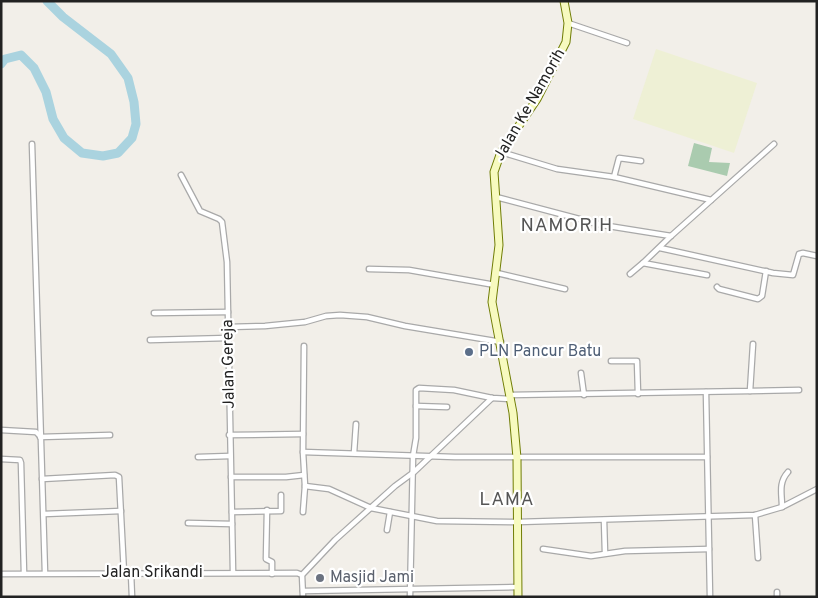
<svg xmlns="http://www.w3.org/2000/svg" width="818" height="598" viewBox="0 0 818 598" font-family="Overpass,sans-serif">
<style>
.farmland{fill:#eef0d5}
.cemetery{fill:#aacbaf}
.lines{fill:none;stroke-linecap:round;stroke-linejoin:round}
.river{stroke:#aad3df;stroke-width:9}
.street-casing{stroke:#a9a9a9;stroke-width:7}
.secondary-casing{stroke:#707d05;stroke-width:9}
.street{stroke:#fff;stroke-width:4.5}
.secondary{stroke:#f7fabf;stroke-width:7}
.service-dot{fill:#5c6f8a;stroke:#fff;stroke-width:2}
.worship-dot{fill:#6b7280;stroke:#fff;stroke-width:2}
.labels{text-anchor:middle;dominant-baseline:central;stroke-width:4.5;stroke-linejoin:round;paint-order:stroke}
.street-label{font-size:16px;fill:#222;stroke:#fff}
.service-label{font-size:16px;fill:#4e5e75;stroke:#fff;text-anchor:start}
.worship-label{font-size:16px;fill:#5b616d;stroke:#fff;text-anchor:start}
.quarter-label{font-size:19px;letter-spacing:1px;fill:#555;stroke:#fff}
</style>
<rect width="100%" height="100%" fill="#f2efe9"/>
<polygon class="farmland" points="656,49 757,83 734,153 633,119"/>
<polygon class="cemetery" points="694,143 712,148 709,162 730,163 727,176 688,166"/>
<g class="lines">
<polyline class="river" points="1,64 5,59 21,55 34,68 46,92 53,119 64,138 82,153 103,156 118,153 132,138 136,124 134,102 128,78 111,54 63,17 47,1"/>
<defs>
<g id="street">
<polyline points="568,23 627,43"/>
<polyline points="32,144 45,573"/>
<polyline points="501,152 557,169 614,177 711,200"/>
<polyline points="181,175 200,211 219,219 222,222 227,262 233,572"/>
<polyline points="614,177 619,158 641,161"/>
<polyline points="496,197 602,225 671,236"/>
<polyline points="660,248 773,273 793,275 799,254 803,253 817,256"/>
<polyline points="369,269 409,270 495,285"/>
<polyline points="497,273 565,289"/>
<polyline points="630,274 643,263"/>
<polyline points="707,275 643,263 671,236 774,144"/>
<polyline points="717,287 719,289 758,299 762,296 766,271"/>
<polyline points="154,313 228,312"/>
<polyline points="228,327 265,326 305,322 326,316 340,315 367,317 405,326 501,342"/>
<polyline points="150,340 228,338"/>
<polyline points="611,361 637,361 638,394"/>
<polyline points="581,373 584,395"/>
<polyline points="750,391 799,390"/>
<polyline points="706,392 710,597"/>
<polyline points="510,395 750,391 753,344"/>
<polyline points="416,406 447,407"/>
<polyline points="1,430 36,432 40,436"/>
<polyline points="229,435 303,434"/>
<polyline points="40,437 110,435"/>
<polyline points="303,452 455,457 707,457"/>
<polyline points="354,453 356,424"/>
<polyline points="198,457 230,456"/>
<polyline points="1,459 20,460 21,463 24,573"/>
<polyline points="231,477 286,477 304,475"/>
<polyline points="42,479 115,475 119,477 124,573"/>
<polyline points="305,486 329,489 371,508 437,521 518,522 755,515 782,507 817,489"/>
<path d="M 782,507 C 782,494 778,483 788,472"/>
<polyline points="267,510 266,559 272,562 272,574"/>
<polyline points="232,512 281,511 281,495"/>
<polyline points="303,512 305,486 303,452 304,346"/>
<polyline points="44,514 121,511"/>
<polyline points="755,515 758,558"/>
<polyline points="604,520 605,553"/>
<polyline points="188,523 232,524"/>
<polyline points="387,530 390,512"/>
<polyline points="543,549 591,556 625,551 709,549"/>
<polyline points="131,573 132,597"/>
<polyline points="1,574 297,573 302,575"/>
<polyline points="303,591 518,587"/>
<polyline points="303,597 302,575 335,540 395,486 414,472 492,398"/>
<polyline points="410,597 413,456 416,438 416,390 419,388 454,390 492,398 511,399"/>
<polyline points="777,597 777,592"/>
</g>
<polyline id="secondary" points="518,597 517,458 513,413 492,302 499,245 494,172 501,152 537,99 566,42 568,23 564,1"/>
</defs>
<use href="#street" class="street-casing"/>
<use href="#secondary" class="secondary-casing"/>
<use href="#street" class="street"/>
<use href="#secondary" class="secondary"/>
</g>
<circle class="service-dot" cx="469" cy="352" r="5"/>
<circle class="worship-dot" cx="320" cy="578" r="5"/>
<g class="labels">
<g class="street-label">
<text transform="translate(530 105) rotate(-60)">Jalan Ke Namorih</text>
<text transform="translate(229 364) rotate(-91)">Jalan Gereja</text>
<text x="152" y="573">Jalan Srikandi</text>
</g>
<g class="service-label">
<text x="479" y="352">PLN Pancur Batu</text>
</g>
<g class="worship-label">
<text x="330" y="578">Masjid Jami</text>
</g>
<g class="quarter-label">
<text x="567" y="226">NAMORIH</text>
<text x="507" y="500">LAMA</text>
</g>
</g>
<rect width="818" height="598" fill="none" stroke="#222222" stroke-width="5"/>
</svg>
